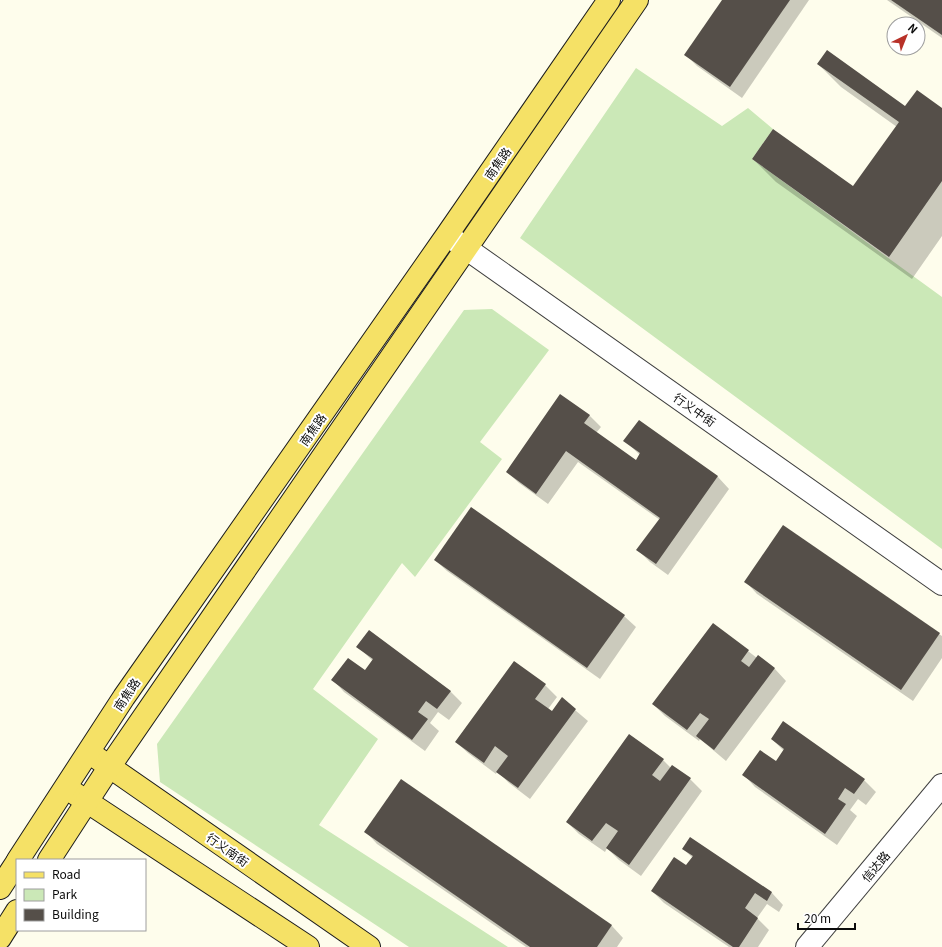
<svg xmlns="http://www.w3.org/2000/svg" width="942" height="947" viewBox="0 0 942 947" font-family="Georgia,'Noto Sans SC',serif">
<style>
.green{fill:#cbe8b7}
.shadow{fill:#0003}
.building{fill:#554f49}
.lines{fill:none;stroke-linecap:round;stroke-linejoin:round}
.minor-casing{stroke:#3f3f3f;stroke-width:24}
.major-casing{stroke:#1d1d1d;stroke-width:24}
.minor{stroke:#fff;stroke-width:22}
.major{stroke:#f5e166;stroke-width:22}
.labels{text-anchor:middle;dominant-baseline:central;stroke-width:4;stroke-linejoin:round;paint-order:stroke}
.street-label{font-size:12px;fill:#0c0c0c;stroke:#fff}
</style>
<rect width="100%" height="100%" fill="#fefdec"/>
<g class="green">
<polygon points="636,68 722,126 748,108 773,129 752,159 942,297 942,549 520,238"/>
<polygon points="492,309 549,350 480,442 502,459 415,577 402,563 313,689 378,739 319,825 508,947 409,947 160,782 157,744 464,310"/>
</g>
<g class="shadow">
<polygon points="723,0 809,0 742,98 697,66 686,55"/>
<polygon points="887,0 942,0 942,38"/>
<polygon points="818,64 905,107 942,109 942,236 912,279 776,182 753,159 854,187 897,127 841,87"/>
<polygon points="589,415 601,427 596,433 636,461 640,455 625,441 639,421 718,477 729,489 668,575 650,562 638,550 660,520 578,462 548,504 519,483 507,472"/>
<polygon points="435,560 624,616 636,627 600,679 447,571"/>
<polygon points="746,582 939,634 942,636 942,658 913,701 757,594"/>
<polygon points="713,624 757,658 758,657 775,669 786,681 726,761 700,739 699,741 665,716 653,704"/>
<polygon points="358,647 450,691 462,703 449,720 438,712 430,723 439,731 425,751 344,692 333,680 365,672 373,661"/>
<polygon points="515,662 545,685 557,697 548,709 552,712 562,699 588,721 530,799 509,783 497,771 496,774 468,753 456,742"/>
<polygon points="772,739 864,780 876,792 866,805 858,799 850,810 857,816 837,845 755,787 744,775 776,762 784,751"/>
<polygon points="663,760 671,768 690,779 702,791 641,876 619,860 607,848 605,852 579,834 567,822"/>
<polygon points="401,781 612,926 623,938 617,947 526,947 377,844 366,832"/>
<polygon points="690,838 772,893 783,905 779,912 767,904 757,918 769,930 758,947 729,947 664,903 652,891 687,867 693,858 683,849"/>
</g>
<g class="building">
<polygon points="722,0 790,0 730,87 684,55"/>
<polygon points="891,0 942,0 942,35"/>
<polygon points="827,50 905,106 917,90 942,108 942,181 889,257 752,159 773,129 853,186 899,122 817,64"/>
<polygon points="560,394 590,415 584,423 636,460 640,453 623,441 639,420 718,476 656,564 636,550 660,518 566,451 536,494 506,472"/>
<polygon points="471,507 625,615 587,668 434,560"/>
<polygon points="783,525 940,633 901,690 744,582"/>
<polygon points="713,623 749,650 741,661 749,667 758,655 775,668 714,750 696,736 709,719 700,713 687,730 652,704"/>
<polygon points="369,630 451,691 437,709 426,701 418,712 428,719 412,740 331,680 348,658 365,670 373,659 356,647"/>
<polygon points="514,661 546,684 535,699 552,711 562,697 576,709 518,788 496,772 508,756 495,746 484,763 455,742"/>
<polygon points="783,721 865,779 854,794 845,788 838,799 846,804 825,834 742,775 760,750 776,761 784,749 771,739"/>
<polygon points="629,734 664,759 652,775 660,781 672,765 691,778 629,865 606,848 618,831 606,823 592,841 566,822"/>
<polygon points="401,779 612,925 597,947 530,947 364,832"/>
<polygon points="690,837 772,892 767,901 755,893 745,908 758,918 739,947 733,947 651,891 674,857 686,865 693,856 682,849"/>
</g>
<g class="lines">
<defs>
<g id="minor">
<polyline points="450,237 942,584"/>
<polyline points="807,947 942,785"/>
</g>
<g id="major">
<polyline points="97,758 369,947"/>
<polyline points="74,793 308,947"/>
<polyline points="18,860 124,697 447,235 609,0"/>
<polyline points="49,860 110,766 637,0"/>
<polyline points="0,888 17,862"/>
<polyline points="0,938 17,911"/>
</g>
</defs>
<use href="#minor" class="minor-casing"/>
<use href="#major" class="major-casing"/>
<use href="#minor" class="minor"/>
<use href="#major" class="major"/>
</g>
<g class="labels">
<g class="street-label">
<text transform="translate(497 163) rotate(-55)">南焦路</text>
<text transform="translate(695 409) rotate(35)">行义中街</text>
<text transform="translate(312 429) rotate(-55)">南焦路</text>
<text transform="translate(126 694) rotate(-56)">南焦路</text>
<text transform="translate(228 849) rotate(35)">行义南街</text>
<text transform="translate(875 866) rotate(-50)">信达路</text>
</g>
</g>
<rect x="16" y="859" width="130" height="72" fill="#ffffff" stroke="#9e9e9e"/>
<rect x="24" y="872" width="20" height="6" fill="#f5e166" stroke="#9e9e9e"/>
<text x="52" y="879" font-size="12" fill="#0c0c0c">Road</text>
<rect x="24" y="889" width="20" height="12" fill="#cbe8b7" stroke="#9e9e9e"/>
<text x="52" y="899" font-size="12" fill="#0c0c0c">Park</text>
<rect x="24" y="909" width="20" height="12" fill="#554f49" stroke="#9e9e9e"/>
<text x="52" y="919" font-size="12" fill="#0c0c0c">Building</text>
<g transform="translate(906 36) rotate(43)"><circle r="19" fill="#ffffff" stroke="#9e9e9e"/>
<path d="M0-3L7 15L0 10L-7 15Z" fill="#b83128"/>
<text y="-6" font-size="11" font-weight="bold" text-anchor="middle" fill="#0c0c0c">N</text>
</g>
<path d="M798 923v6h57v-6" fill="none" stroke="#0c0c0c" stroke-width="2"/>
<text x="804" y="923" font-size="12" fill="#0c0c0c" stroke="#ffffff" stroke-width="3" paint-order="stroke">20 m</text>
</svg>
